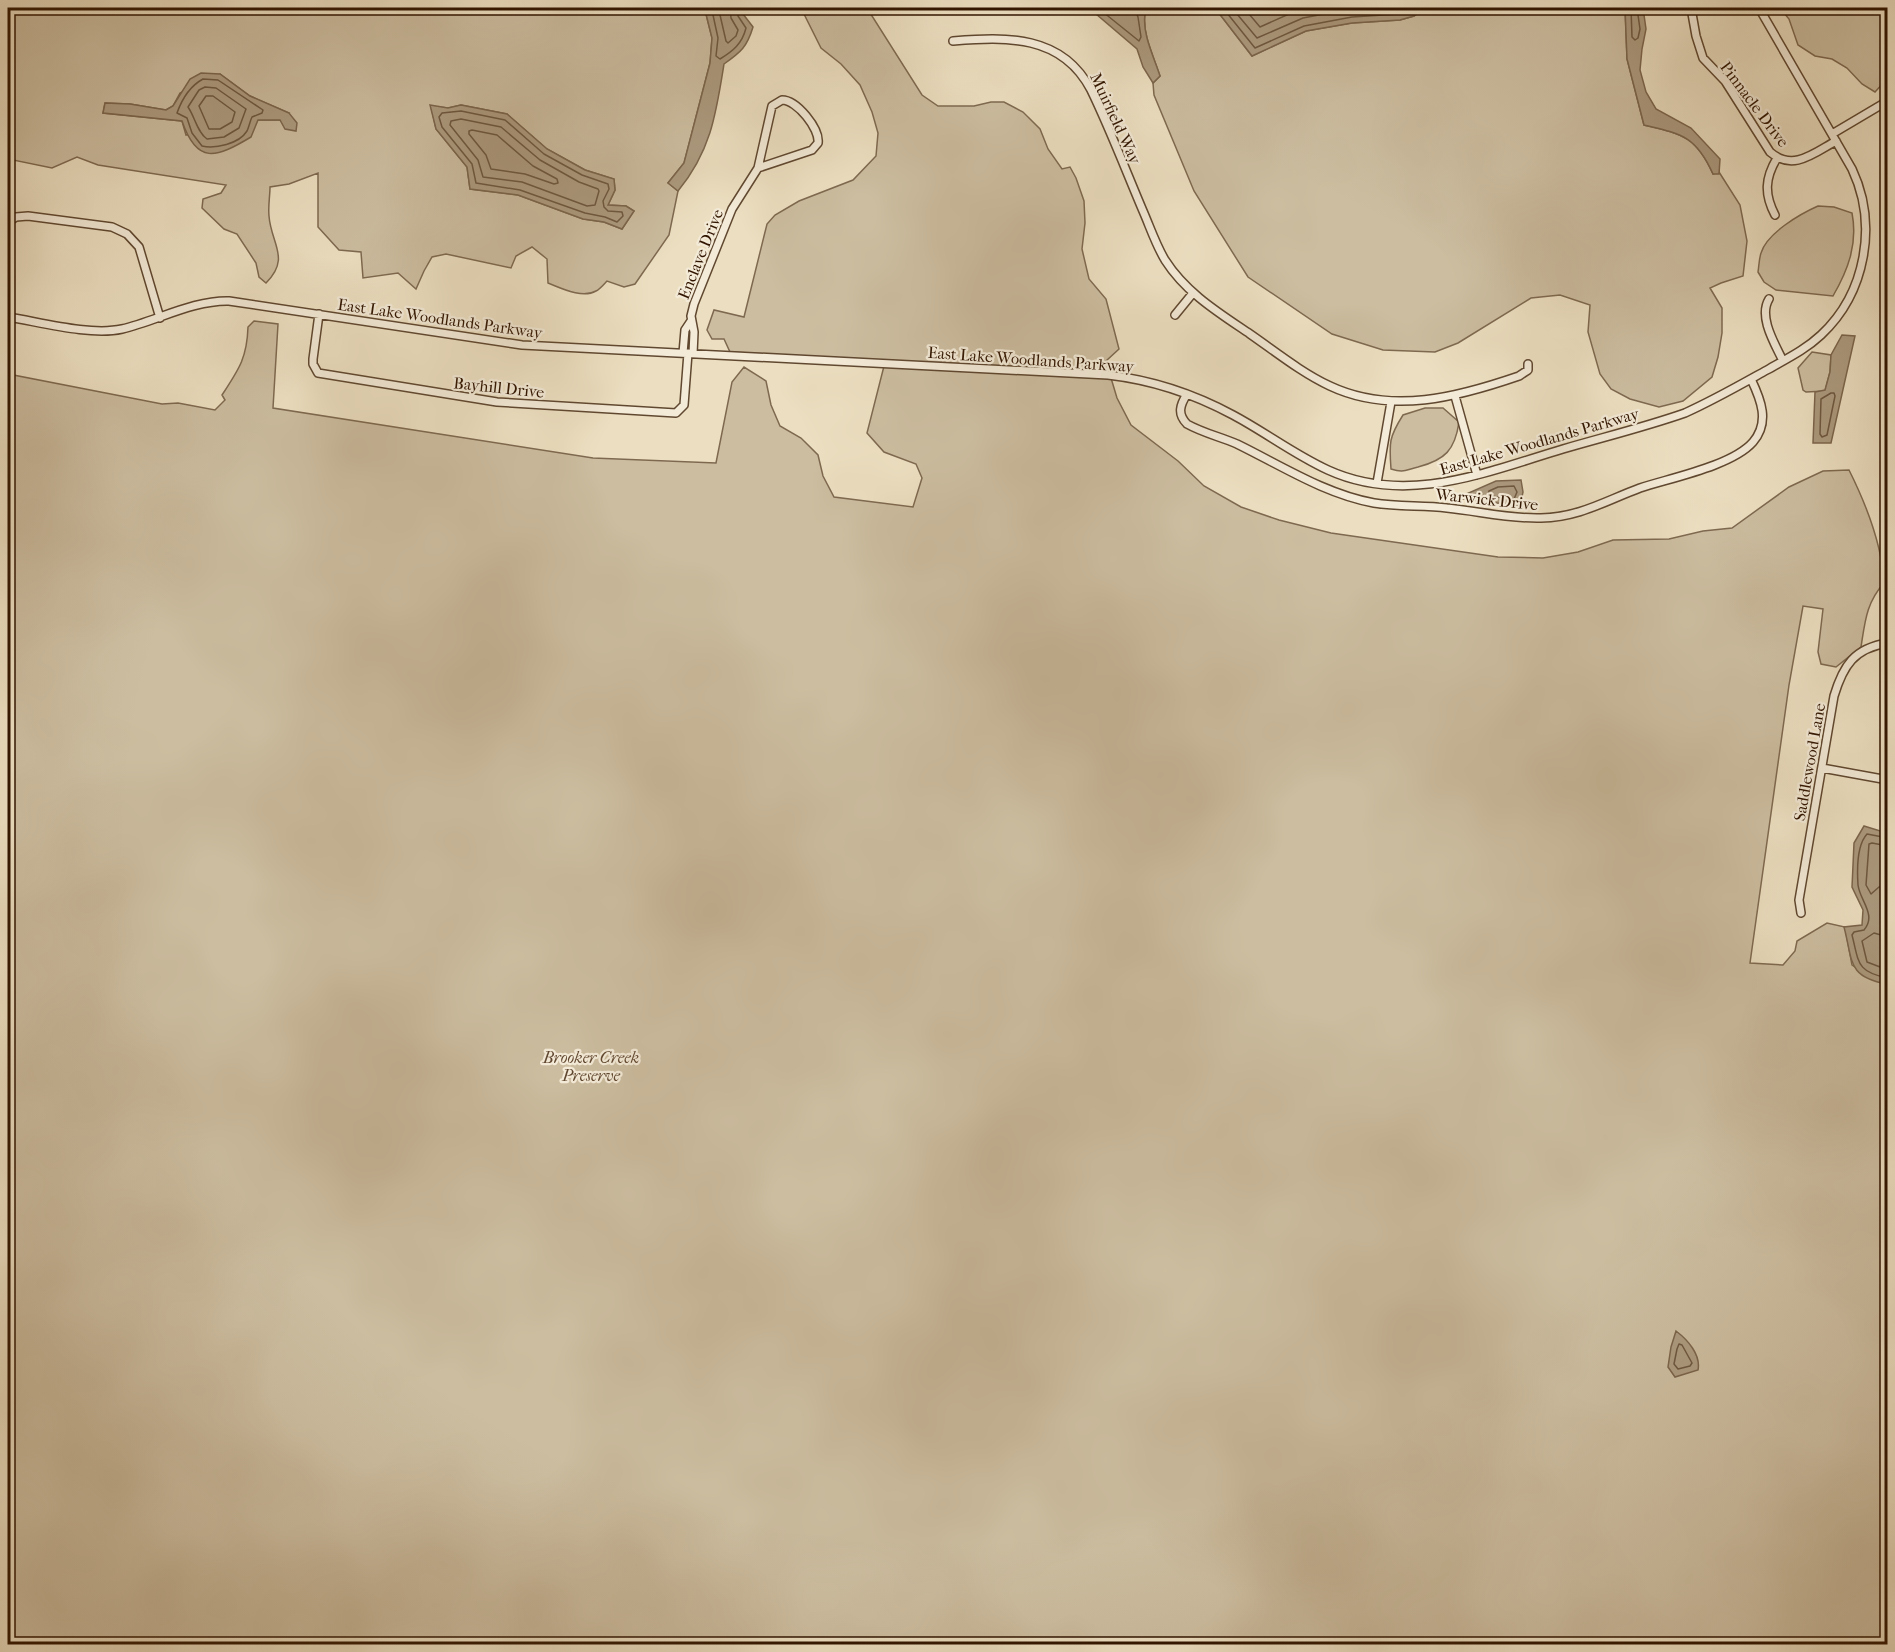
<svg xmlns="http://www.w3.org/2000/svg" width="1895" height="1652" viewBox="0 0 1895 1652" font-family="'IM FELL French Canon',serif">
	<rect width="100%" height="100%" fill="#ecdfc1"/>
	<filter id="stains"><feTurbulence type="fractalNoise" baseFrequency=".00333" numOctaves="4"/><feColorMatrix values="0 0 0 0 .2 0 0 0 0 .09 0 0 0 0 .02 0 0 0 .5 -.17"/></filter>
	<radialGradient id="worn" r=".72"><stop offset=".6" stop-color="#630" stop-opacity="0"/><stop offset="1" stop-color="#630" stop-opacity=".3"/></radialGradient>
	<!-- green -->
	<path fill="#ccbda0" stroke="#7e6950" stroke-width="1.5" fill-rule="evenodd" d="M8 8H708L706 14 712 38 710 63 684 163 668 183 678 191 669 235 635 284 624 287 607 281C604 284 600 289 596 291 582 299 561 288 548 283L547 259 532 247 516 256 511 268 446 254 432 257 424 271 416 289 398 273 363 278 361 252 339 250 318 227V173L289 184 270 187C270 196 268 206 269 216 271 244 291 258 266 283L259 277 256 263 237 234 224 229 202 208 203 199 221 193 226 185 98 165 77 157 52 168 8 159ZM220 74 250 96 289 113 280 120H257L186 135 182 121 103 113 105 103 130 104 166 110 173 106 180 93ZM461 105 507 114 547 149 585 170 614 179 615 190 608 205 626 206 634 211 622 229 604 222 583 219 518 195 470 189 467 167 436 129 431 106 448 108Z
		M801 8H867L922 95 938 106H974L991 102H1004L1023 112 1040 129 1048 149 1062 169 1070 167 1076 178 1084 201 1085 223 1082 249 1089 279 1106 299 1119 349 1106 361 1109 372 730 352 724 339H712L707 330 714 310 744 317 767 224 775 215 799 201 853 180 876 156 878 133 872 112 860 85 841 64 821 48Z
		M1137 8H1215L1252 56 1306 31 1352 23 1400 20 1414 16 1425 8H1625L1627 59 1644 125C1682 134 1696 136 1713 174L1719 172 1740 205 1747 241 1743 276 1721 283 1710 288 1722 308V333L1718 357 1712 377 1683 401 1659 407 1630 399 1611 389 1600 374 1588 332 1590 305 1560 295 1531 298 1458 343 1435 352 1383 350 1332 334 1248 277 1194 191 1154 95 1153 83 1160 76C1154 57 1142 34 1145 14Z
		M1780 8H1880L1885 81 1875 92 1862 84 1847 68 1832 59 1815 56 1798 45 1789 19Z
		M1818 206 1834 207 1852 213C1858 244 1848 270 1833 296L1776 290 1764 282 1758 272C1759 266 1759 259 1761 253 1767 233 1800 214 1818 206Z
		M254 321 278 324 273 408 593 458 716 463 732 382 744 367 766 381 771 405 780 426 801 438 818 455 823 476 834 497 913 507 922 478 916 464 884 452 867 433 884 366 1111 378 1117 398 1131 425 1178 461 1204 486 1241 507 1279 520 1331 533 1498 557 1543 558 1578 552 1613 540 1669 539 1703 531 1732 528 1789 487 1823 471 1849 470C1867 506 1882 544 1884 583 1866 603 1865 622 1861 647L1836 667 1821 664 1818 652 1823 609 1803 606 1789 685 1750 963 1783 965 1795 951 1797 941 1827 923 1845 927 1852 965C1864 973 1873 982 1887 984V1644H8V374L162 404 178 403 215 410 225 400 222 395C239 369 247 358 248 327Z
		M1812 352 1831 355 1830 372 1825 391 1806 392 1803 390 1798 368Z
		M1425 408H1443L1459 422C1455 450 1445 460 1418 467 1405 470 1404 473 1391 469 1389 443 1389 437 1403 415Z"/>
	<!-- water -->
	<path fill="#ac9a7f" stroke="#7b654c" stroke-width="1.5" d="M708 8H743V14L753 27C747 47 741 52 724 64 716 114 711 151 678 191L668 183 684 163 710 63 712 38 706 14Z
		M1089 8H1137L1145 14C1142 34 1154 57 1160 76L1153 83 1143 67 1137 49Z
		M1215 8H1425L1414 16 1400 20 1352 23 1306 31 1252 56Z
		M1625 8H1643L1646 29 1642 49 1640 70 1646 92 1656 109 1691 128 1720 159 1719 174H1713C1696 136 1682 134 1644 125L1627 59Z
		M201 73 220 74 250 96 289 113 297 123 296 131 285 129 280 120H258L251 137C216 158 197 165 182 121L103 113 105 103 130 104 166 110 173 106 190 79Z
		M430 105 448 108 461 105 507 114 547 149 585 170 614 179 615 190 608 205 626 206 634 211 622 229 604 222 583 219 518 195 470 189 467 167 436 129Z
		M1842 335 1855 336 1831 443H1813L1815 392 1825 390 1830 372 1831 355Z
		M1521 480 1523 492 1520 506 1457 498 1496 481Z
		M1864 826 1887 833C1888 847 1889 862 1887 876 1886 894 1880 913 1888 932L1887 984C1847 977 1853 961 1844 927L1862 925 1863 910 1852 887 1854 843Z
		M1676 1331C1688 1340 1701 1355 1698 1370L1675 1377 1668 1367 1671 1347Z"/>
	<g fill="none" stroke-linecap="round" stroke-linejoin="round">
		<!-- shore -->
		<path stroke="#6e5840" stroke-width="1.5" d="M713 8V15L718 38 716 56 720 59C733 51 742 44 746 28L738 16V8
			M721 8 720 15 726 41 728 43 736 36 738 30 731 18 730 8
			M1098 8 1139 41 1141 37 1138 17 1134 8
			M1223 8 1255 48 1304 26 1352 17 1399 14 1415 8
			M1232 8 1257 38 1303 18 1350 9 1385 8
			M1244 8 1260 27 1298 10 1312 8
			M1631 8 1632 37 1635 40 1638 38 1640 29 1637 8
			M203 79 218 80 263 110 262 113 252 117C250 121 249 127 247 131 239 144 215 149 202 146L192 133 187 118 177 113C182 99 190 86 203 79Z
			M205 87 216 88 246 109 239 128 224 137 207 139C197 132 195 117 188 107L199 90Z
			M206 96H213L235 112 232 122 220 129H209L199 106Z
			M461 111 505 120 544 154 582 175 608 184 609 189 603 201 604 207 608 211 622 212 623 216 617 222 605 217 585 213 520 190 476 183 472 164 442 127 439 117 442 113Z
			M461 119 501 127 540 160 579 182 598 189 599 191 595 205 587 206 522 182 483 177 478 160 450 125 451 121Z
			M472 130 497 135 533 166 557 179 558 183 554 184 525 174 491 169 486 155 469 134V131Z
			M1831 393H1834L1835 396 1827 435 1822 437 1820 434 1821 399Z
			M1514 486 1517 492 1514 499 1490 496 1488 494 1489 491 1498 487Z
			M1888 838 1867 834C1857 845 1857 870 1858 885 1860 901 1877 915 1864 930L1854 932 1852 935C1859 962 1856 972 1888 978
			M1888 846 1872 843 1869 844 1866 885 1871 894 1879 887 1888 886
			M1888 937 1874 933 1862 941 1867 962 1888 970
			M1679 1344 1682 1345 1692 1363 1690 1366 1678 1369 1674 1364 1677 1349Z"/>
		<!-- minor casing -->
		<g stroke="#604830" stroke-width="10">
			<path id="minor" d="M1691 8 1696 36 1703 58 1725 81 1770 152C1793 172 1814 153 1836 141
				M953 41C1006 37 1062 34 1091 90 1110 129 1126 171 1143 211 1150 227 1156 245 1165 260 1186 293 1219 313 1250 334 1276 352 1302 373 1330 386 1392 415 1458 397 1519 376L1528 370V364
				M782 100C797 100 820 129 818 143L812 150 758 168 772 106Z
				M1832 134 1886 102
				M1775 215C1764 194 1765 178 1777 158
				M8 222 16 217 28 216 112 227 127 234 139 247 160 318
				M1769 299C1758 317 1775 344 1783 361
				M319 314 313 359V364L318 373 497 402 676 413 684 405 688 353
				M1175 315 1193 293
				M8 317C40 322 90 336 122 329 156 321 194 300 229 301L522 345 1108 375C1152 380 1194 394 1233 415 1265 432 1295 455 1328 470 1407 506 1486 472 1563 449 1604 437 1645 427 1685 413 1714 400 1740 385 1767 370 1786 359 1805 350 1821 335 1866 293 1878 224 1852 169L1759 8
				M683 353 685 330 691 321
				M693 354 694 332 691 316 694 304 732 209 758 168
				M1187 394C1180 405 1177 414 1187 424 1203 433 1221 437 1237 444 1282 466 1325 494 1374 503 1398 507 1423 505 1447 508 1478 511 1510 519 1541 518 1580 517 1605 501 1640 488 1670 478 1732 466 1753 442 1770 422 1761 400 1751 379
				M1455 396 1477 475
				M1377 483 1391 402
				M1822 768 1888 780
				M1801 913 1799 900 1834 696C1843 666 1854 648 1888 643"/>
		</g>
		<!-- minor -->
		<use href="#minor" stroke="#f3ead7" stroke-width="7"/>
	</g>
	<g text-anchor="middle" stroke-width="4.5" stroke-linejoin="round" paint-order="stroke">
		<!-- street labels -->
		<g font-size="16" fill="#311500" stroke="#f3ead7">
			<text transform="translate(1755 104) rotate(53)" y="6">Pinnacle Drive</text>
			<text transform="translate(1116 118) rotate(65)" y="6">Muirfield Way</text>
			<text transform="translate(700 254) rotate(-68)" y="6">Enclave Drive</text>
			<text transform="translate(440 318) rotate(8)" y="6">East Lake Woodlands Parkway</text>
			<text transform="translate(1031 359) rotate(4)" y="6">East Lake Woodlands Parkway</text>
			<text transform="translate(499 387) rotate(6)" y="6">Bayhill Drive</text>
			<text transform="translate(1539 441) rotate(-16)" y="6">East Lake Woodlands Parkway</text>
			<text transform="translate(1487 499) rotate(6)" y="6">Warwick Drive</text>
			<text transform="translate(1809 762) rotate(-80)" y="6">Saddlewood Lane</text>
		</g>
		<!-- park labels -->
		<g font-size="16" font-style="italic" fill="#604730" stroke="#f3ead7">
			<text x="591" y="1063">Brooker Creek<tspan x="591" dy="18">Preserve</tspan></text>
		</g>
	</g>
	<!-- margin -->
	<rect width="1895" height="1652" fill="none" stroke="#ecdfc1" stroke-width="30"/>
	<rect x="9" y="9" width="1877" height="1634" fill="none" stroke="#311500" stroke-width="3"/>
	<rect x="15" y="15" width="1865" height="1622" fill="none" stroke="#311500" stroke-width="1.5"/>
	<rect width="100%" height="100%" filter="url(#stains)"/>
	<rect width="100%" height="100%" fill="url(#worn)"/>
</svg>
